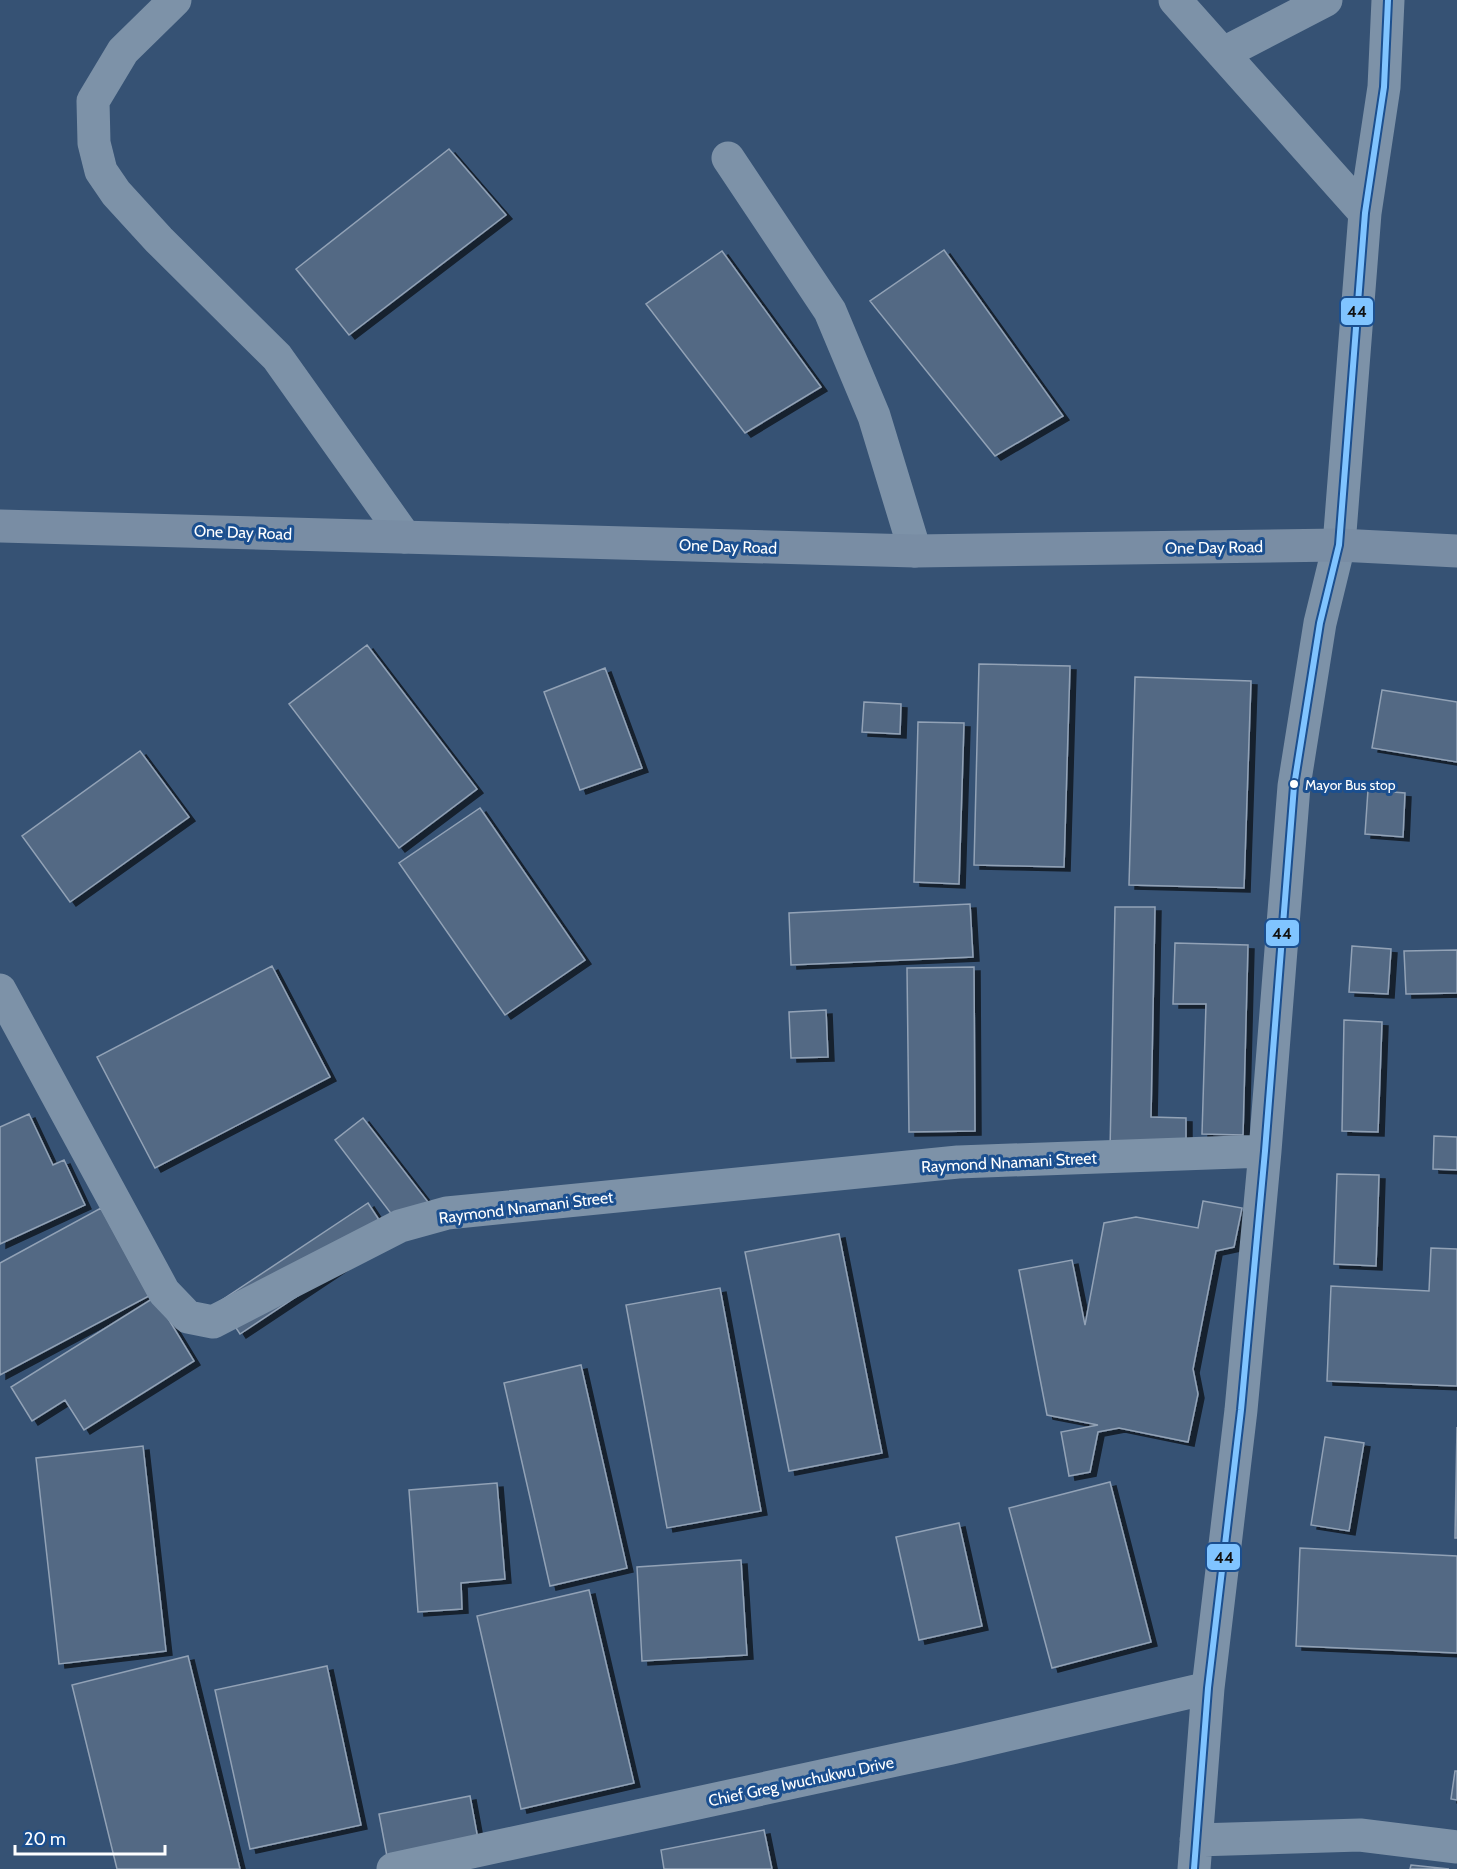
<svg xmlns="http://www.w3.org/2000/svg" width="1457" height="1869" viewBox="0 0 1457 1869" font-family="Cabin,sans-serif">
	<defs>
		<filter id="shadow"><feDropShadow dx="6" dy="4" stdDeviation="0" flood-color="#0009"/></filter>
	</defs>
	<rect width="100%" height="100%" fill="#365274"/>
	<!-- building -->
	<path fill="#526984" stroke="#92a2b6" stroke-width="1.5" filter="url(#shadow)" d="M449 149 506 215 349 335 296 269Z
		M944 250 1063 416 995 456 870 301Z
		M722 251 821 387 745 433 646 304Z
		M367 645 477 789 399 848 289 704Z
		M979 664 1070 666 1064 867 974 865Z
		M605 668 642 768 580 790 544 692Z
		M1135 677 1251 681 1244 888 1129 885Z
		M1382 690 1457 702V762L1372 748Z
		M864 702 901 704 900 734 862 732Z
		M918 722 964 723 959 884 914 882Z
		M140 751 189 817 70 902 22 836Z
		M1368 790 1405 793 1403 837 1365 834Z
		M480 808 585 960 505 1015 399 863Z
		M970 904 973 957 791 965 789 913Z
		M1115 907H1155L1151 1117 1186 1118V1153L1110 1151Z
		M1175 943 1248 945 1243 1135 1202 1134 1206 1004H1173Z
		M1352 946 1391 949 1388 994 1349 992Z
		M1457 950V993L1406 994 1404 951Z
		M272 966 330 1077 155 1168 97 1057Z
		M974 967 975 1131 909 1132 907 968Z
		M826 1010 828 1057 791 1058 789 1012Z
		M1344 1020 1382 1022 1378 1132 1342 1131Z
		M29 1114 53 1165 64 1160 85 1205 0 1244V1127Z
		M363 1118 428 1202 399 1224 335 1140Z
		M1434 1136 1457 1137V1170L1433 1169Z
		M1337 1174 1379 1175 1376 1266 1334 1264Z
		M1203 1201 1242 1208 1234 1247 1216 1251 1193 1369 1198 1394 1188 1442 1119 1428 1098 1432 1090 1472 1069 1476 1061 1432 1098 1425 1047 1415 1019 1270 1072 1260 1085 1325 1104 1223 1136 1217 1198 1228Z
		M368 1203 389 1235 240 1334 219 1302Z
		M101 1208 149 1296 0 1375V1263Z
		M839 1234 882 1453 789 1471 745 1252Z
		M1431 1248 1457 1249V1386L1327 1381 1331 1286 1429 1291Z
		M720 1288 761 1511 667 1528 626 1305Z
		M155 1297 194 1361 84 1430 65 1400 32 1421 11 1387Z
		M581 1365 627 1568 550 1586 504 1383Z
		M1457 1427V1538H1455Z
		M1325 1437 1364 1443 1349 1531 1311 1525Z
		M143 1446 166 1651 59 1664 36 1458Z
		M1110 1482 1151 1642 1052 1668 1009 1508Z
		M497 1483 505 1579 461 1583 462 1609 418 1612 409 1490Z
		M959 1523 982 1626 919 1640 896 1537Z
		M1300 1548 1457 1556V1653L1296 1646Z
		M741 1560 747 1655 642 1661 637 1567Z
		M589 1590 634 1783 521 1809 477 1616Z
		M188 1656 240 1869H117L72 1685Z
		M327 1666 361 1825 250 1849 215 1690Z
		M1455 1771H1457V1800L1451 1799Z
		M470 1796 480 1850 389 1867 379 1814Z
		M764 1830 772 1869H664L661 1850Z
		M1411 1865 1449 1869H1410Z"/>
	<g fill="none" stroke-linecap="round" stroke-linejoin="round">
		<!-- street -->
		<path stroke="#7d92a8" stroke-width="33" d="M175 0 123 51 93 101 94 143 101 171 116 193 159 240 277 357 405 537
			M1175 0 1365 213
			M1224 53 1326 0
			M728 158 830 311 874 416 915 551
			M0 990 164 1292 188 1317 213 1322 400 1226 447 1213 958 1162 1265 1151
			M1196 1840 1360 1835 1457 1847
			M393 1869 951 1748 1208 1688
			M1194 1869 1208 1688 1241 1410 1265 1151 1294 786 1320 623 1339 545 1365 213 1384 87 1388 0"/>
		<!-- secondary -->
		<path stroke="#798da4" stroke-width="33" d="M0 526 915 551 1339 545 1457 551"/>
		<!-- bus-1 casing -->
		<g stroke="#1b4f8f" stroke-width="10">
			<path id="bus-1" d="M1194 1869 1208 1688 1241 1410 1265 1151 1294 786 1320 623 1339 545 1365 213 1384 87 1388 0"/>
		</g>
		<!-- bus-1 -->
		<use href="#bus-1" stroke="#80c4ff" stroke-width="6"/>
	</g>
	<!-- markers -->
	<circle fill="#fff" stroke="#1b4f8f" stroke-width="2" cx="1294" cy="784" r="5"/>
	<g text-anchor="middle" stroke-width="6" stroke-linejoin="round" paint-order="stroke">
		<!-- bus labels -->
		<g font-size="14" fill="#fff" stroke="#1b4f8f" text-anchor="start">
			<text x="1305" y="790">Mayor Bus stop</text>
		</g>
		<!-- street labels -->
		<g font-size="16" fill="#fff" stroke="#1b4f8f">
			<text transform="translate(243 532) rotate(2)" y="6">One Day Road</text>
			<text transform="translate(728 546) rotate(2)" y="6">One Day Road</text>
			<text transform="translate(1214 547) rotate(-1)" y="6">One Day Road</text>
			<text transform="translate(1009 1162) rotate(-3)" y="6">Raymond Nnamani Street</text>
			<text transform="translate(526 1207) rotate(-7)" y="6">Raymond Nnamani Street</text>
			<text transform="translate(801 1781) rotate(-12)" y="6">Chief Greg Iwuchukwu Drive</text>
		</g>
	</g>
	<g stroke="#1b4f8f" stroke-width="2">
		<rect x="1340" y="297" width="34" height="29" rx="6" fill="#80c4ff"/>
		<rect x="1265" y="919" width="35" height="28" rx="6" fill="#80c4ff"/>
		<rect x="1206" y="1543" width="35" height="28" rx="6" fill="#80c4ff"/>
	</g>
	<g font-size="16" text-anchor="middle" font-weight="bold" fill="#111">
		<text x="1357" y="317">44</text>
		<text x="1282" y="939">44</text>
		<text x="1224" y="1563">44</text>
	</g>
	<!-- scale -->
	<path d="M15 1845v9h150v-9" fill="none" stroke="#ffffff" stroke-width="3"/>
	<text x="24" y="1845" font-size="18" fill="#ffffff" stroke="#1b4f8f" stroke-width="4.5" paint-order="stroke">20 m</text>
</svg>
